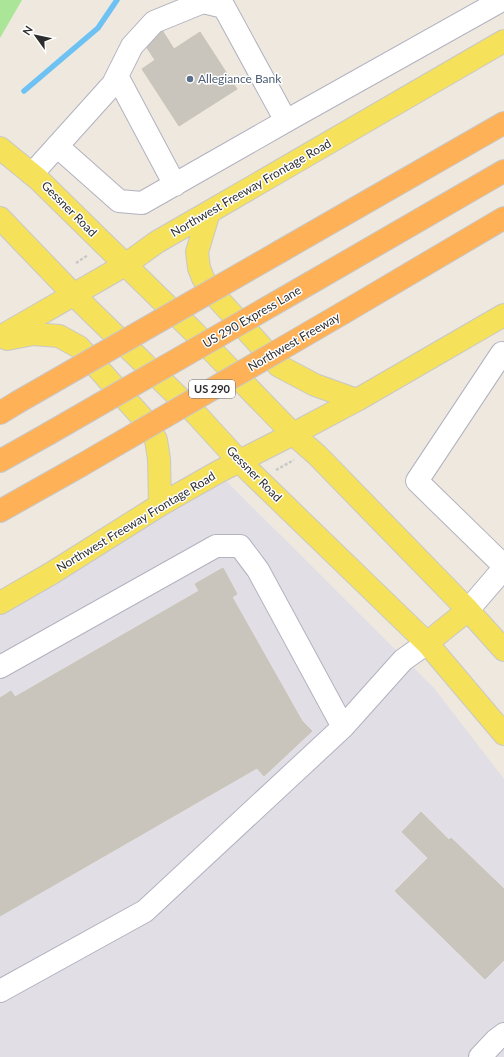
<svg xmlns="http://www.w3.org/2000/svg" width="504" height="1057" viewBox="0 0 504 1057" font-family="Lato,sans-serif">
	<rect width="100%" height="100%" fill="#eee8de"/>
	<!-- industrial -->
	<path fill="#e1dee6" d="M222 477 434 688 504 779V1057H0V593Z"/>
	<!-- green -->
	<path fill="#abe698" d="M0 0H22L0 38Z"/>
	<g fill="none" stroke-linecap="round" stroke-linejoin="round">
		<!-- stream -->
		<path stroke="#6dc2f3" stroke-width="5.5" d="M24 91 98 28 117 0"/>
	</g>
	<!-- building -->
	<path fill="#c9c5bd" stroke="#c9c5b7" d="M162 30 174 49 200 32 237 89 179 126 142 69 155 60 143 42Z
		M223 568 237 594 232 597 302 721 312 731 264 776 257 768 0 916V698L11 691 15 697 199 591 195 584Z
		M421 812 449 840 451 838 504 889V960L485 979 395 891 428 858 402 832Z"/>
	<g fill="none" stroke-linecap="round" stroke-linejoin="round">
		<!-- minor casing -->
		<g stroke="#b2b2c0" stroke-width="24">
			<path id="minor" d="M117 76 175 185
				M57 146 119 201 142 203 286 121
				M32 174 113 84 132 46 154 22 203 2 224 7 286 121 502 0
				M504 354 502 353 417 481 504 566
				M468 610 504 568
				M0 667 216 546H240L258 570 343 727 145 911 0 991
				M343 727 403 660 427 643
				M480 1057 496 1040 504 1034"/>
		</g>
		<!-- major casing -->
		<g stroke="#c8c8c8" stroke-width="24">
			<path id="major" d="M0 148 38 179 192 330 293 434 317 455 468 610 504 650
				M209 212 197 252 199 268 203 278 210 290 279 366 315 385 357 400
				M0 218 74 295 197 415 239 461 427 643 504 734
				M0 337 125 265 157 242 209 212 504 41
				M7 339 33 334 59 336 79 347 148 424 156 440 159 459 160 505
				M0 603 52 573 160 505 218 472 293 434 357 400 504 315
				M427 643 468 610"/>
		</g>
		<!-- highway casing -->
		<g stroke="#c8c8c8" stroke-width="24">
			<path id="highway" d="M281 251 504 123
				M312 282 504 171
				M343 313 504 218
				M0 413 18 402
				M0 461 48 434
				M0 511 80 466"/>
		</g>
		<!-- path -->
		<path stroke="#c8c8c8" stroke-width="2.5" stroke-dasharray="3 2" stroke-linecap="butt" d="M76 263 88 255
			M276 470 294 460"/>
		<!-- minor -->
		<use href="#minor" stroke="#fff" stroke-width="22"/>
		<!-- major -->
		<use href="#major" stroke="#f6e15b" stroke-width="22"/>
		<!-- highway -->
		<use href="#highway" stroke="#ffb157" stroke-width="22"/>
		<!-- highway-bridge casing -->
		<g stroke="#c8c8c8" stroke-width="24" stroke-linecap="butt">
			<path id="highway-bridge" d="M18 402 281 251
				M48 434 312 282
				M80 466 343 313"/>
		</g>
		<!-- highway-bridge -->
		<use href="#highway-bridge" stroke="#ffb157" stroke-width="22"/>
	</g>
	<!-- markers -->
	<circle fill="#5c6f8a" stroke="#fff" stroke-width="1.5" cx="190" cy="79" r="4"/>
	<g text-anchor="middle" stroke-width="3" stroke-linejoin="round" paint-order="stroke">
		<!-- shield labels -->
		<rect fill="#fff" stroke="#6b6b6b" stroke-width="1" x="189" y="380" width="46" height="18" rx="3"/>
		<g font-size="11" font-weight="bold" fill="#2c2c2c">
			<text x="212" y="393">US 290</text>
		</g>
		<!-- service labels -->
		<g font-size="12" fill="#4e5e75" stroke="#fff" text-anchor="start">
			<text x="198" y="83">Allegiance Bank</text>
		</g>
		<!-- street labels -->
		<g font-size="12" fill="#2c2c2c" stroke="#fff">
			<text transform="translate(251 188) rotate(-30)" y="4">Northwest Freeway Frontage Road</text>
			<text transform="translate(69 209) rotate(45)" y="4">Gessner Road</text>
			<text transform="translate(252 317) rotate(-30)" y="4">US 290 Express Lane</text>
			<text transform="translate(294 342) rotate(-30)" y="4">Northwest Freeway</text>
			<text transform="translate(254 474) rotate(45)" y="4">Gessner Road</text>
			<text transform="translate(136 522) rotate(-31)" y="4">Northwest Freeway Frontage Road</text>
		</g>
	</g>
	<!-- north arrow -->
	<g transform="translate(36 36) rotate(303)" stroke="#ffffff" stroke-width="3" paint-order="stroke">
	<path d="M0-3L7 15L0 10L-7 15Z" fill="#2c2c2c"/>
	<text y="-6" font-size="11" font-weight="bold" text-anchor="middle" fill="#2c2c2c">N</text>
	</g>
</svg>
